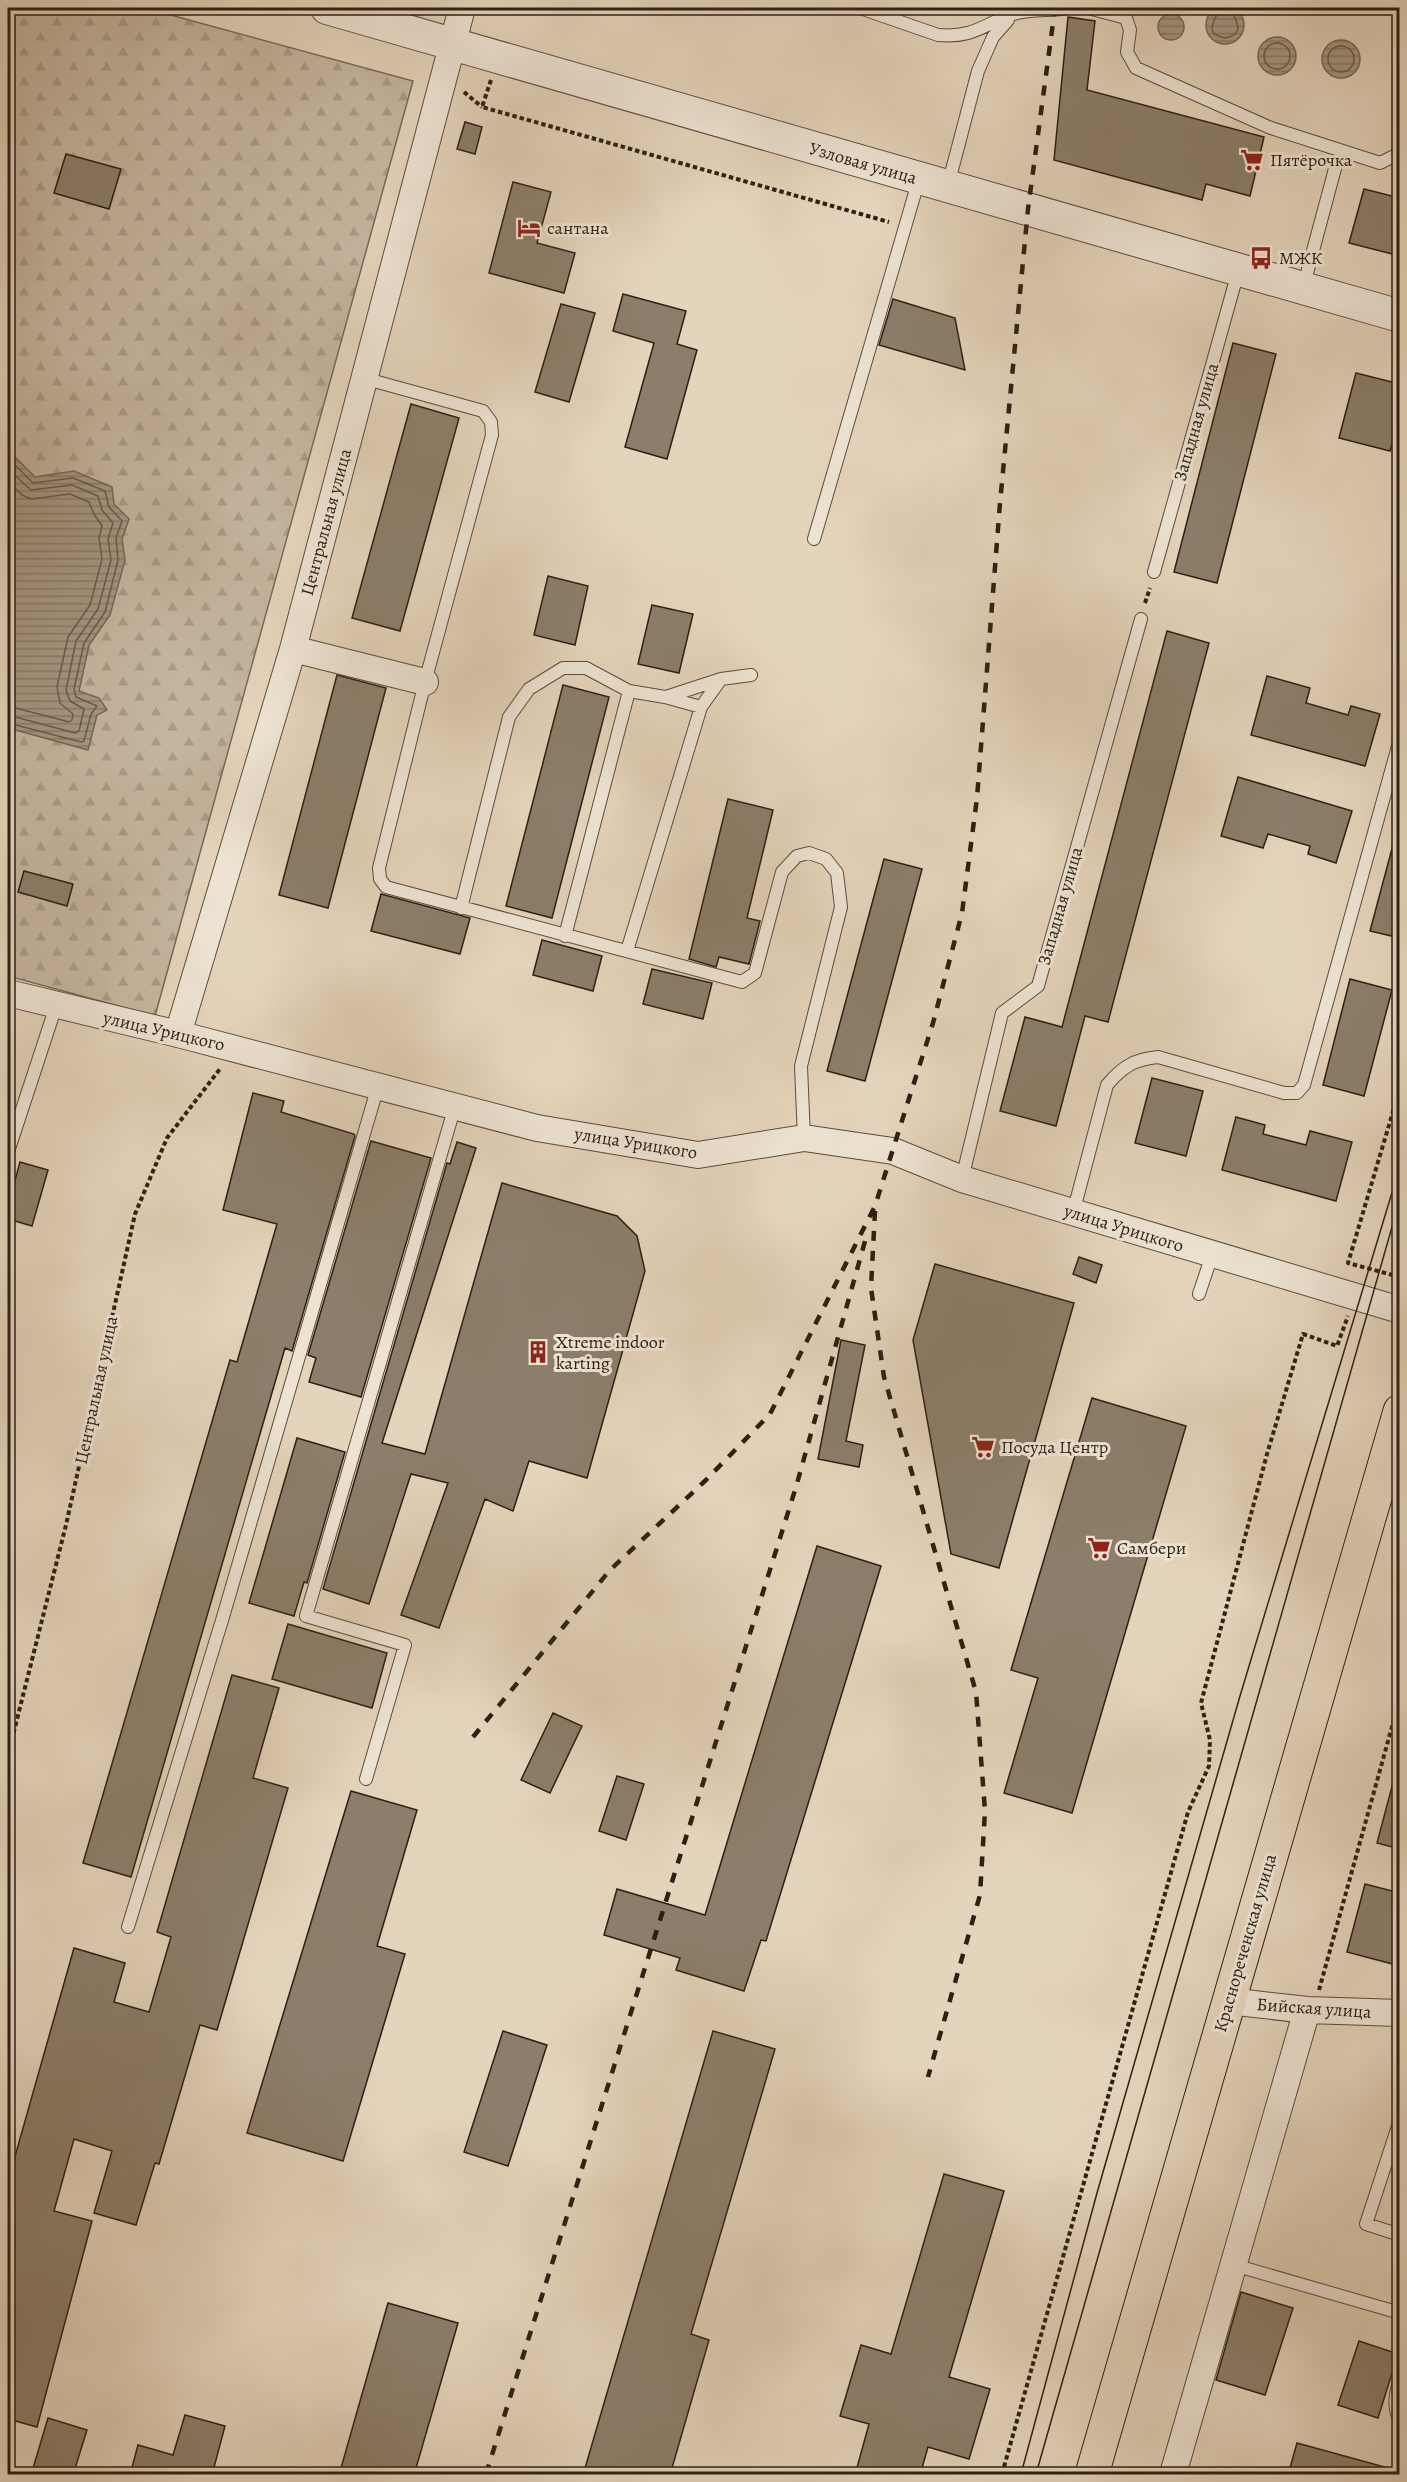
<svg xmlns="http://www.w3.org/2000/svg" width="1407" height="2482" viewBox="0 0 1407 2482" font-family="Alegreya,serif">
	<defs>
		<pattern id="forest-firs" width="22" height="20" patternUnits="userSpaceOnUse" patternTransform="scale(1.5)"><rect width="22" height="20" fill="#c5b59f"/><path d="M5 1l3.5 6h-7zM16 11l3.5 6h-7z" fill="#a99b88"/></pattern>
		<pattern id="water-rules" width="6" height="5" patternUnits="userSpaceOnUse" patternTransform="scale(1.5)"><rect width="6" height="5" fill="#a69783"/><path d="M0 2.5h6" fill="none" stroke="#877b6a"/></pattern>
	</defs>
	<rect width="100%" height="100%" fill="#e5d4bc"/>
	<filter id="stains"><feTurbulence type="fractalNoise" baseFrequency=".00333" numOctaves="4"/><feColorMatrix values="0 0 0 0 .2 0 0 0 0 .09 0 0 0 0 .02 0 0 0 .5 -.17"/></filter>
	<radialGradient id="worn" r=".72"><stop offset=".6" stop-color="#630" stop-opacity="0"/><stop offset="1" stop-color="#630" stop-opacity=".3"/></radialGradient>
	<!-- forest -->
	<path fill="url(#forest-firs)" stroke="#786a5a" stroke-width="1.5" d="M8 8H145L413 81 155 1016 8 976Z"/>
	<!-- water -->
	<path fill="url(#water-rules)" stroke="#756757" stroke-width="1.5" d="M1206 25a19 19 0 1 1 38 0a19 19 0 1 1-38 0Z
		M1158 27a13 13 0 1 1 26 0a13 13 0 1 1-26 0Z
		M1258 56a19 19 0 1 1 38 0a19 19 0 1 1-38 0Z
		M1322 59a19 19 0 1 1 38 0a19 19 0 1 1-38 0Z
		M8 450 35 477 74 471 112 487 114 504 129 519 122 539 125 560 110 615 89 645 79 691 99 698 107 710 97 715 88 750 8 728Z"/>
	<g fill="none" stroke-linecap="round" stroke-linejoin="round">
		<!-- shore -->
		<path stroke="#685c4c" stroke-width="1.5" d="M1219 8C1217 20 1201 33 1225 38 1248 33 1234 20 1231 8
			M1264 56a13 13 0 1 1 26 0a13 13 0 1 1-26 0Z
			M1328 59a13 13 0 1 1 26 0a13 13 0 1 1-26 0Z
			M8 458 33 483 73 478 105 491 109 507 122 521 116 538 118 560 105 612 84 643 74 689 76 697 97 706 91 714 84 741 81 742 8 723
			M8 469 31 490 72 485 98 496 102 510 113 523 108 539 111 560 98 609 76 641 66 690 70 701 84 709 79 731 75 733 8 715
			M8 481 22 495 31 499 70 494 89 502 94 514 102 526 99 538 102 559 90 605 68 637 57 687 60 703 73 714 72 720 69 722 8 706"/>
	</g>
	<!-- building -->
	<path fill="#8c7e6b" stroke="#2b2014" stroke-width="1.5" d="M1068 17 1095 21 1087 90 1264 137 1250 196 1206 184 1202 200 1054 160Z
		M465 122 482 127 475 154 457 149Z
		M66 154 121 169 109 209 54 193Z
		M513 182 551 192 537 243 575 253 564 293 489 273Z
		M1364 189 1400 198V256L1349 243Z
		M623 294 686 311 677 344 697 350 667 459 625 447 654 343 613 331Z
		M893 299 955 318 965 370 879 345Z
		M561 304 595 313 569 402 535 392Z
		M1233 343 1276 354 1217 583 1174 572Z
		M1356 373 1400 384V413L1390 451 1339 438Z
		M411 404 459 418 400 631 352 618Z
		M548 576 588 586 575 645 534 635Z
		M652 605 693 614 679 673 638 664Z
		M1167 631 1209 643 1108 1022 1085 1016 1056 1126 1000 1111 1025 1017 1062 1027Z
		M337 675 386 688 328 908 279 895Z
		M1267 676 1310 688 1306 703 1348 715 1351 706 1380 714 1365 766 1251 735Z
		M563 685 609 697 552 918 506 906Z
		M1238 777 1352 811 1336 863 1308 854 1310 846 1268 834 1263 848 1221 836Z
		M728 799 773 810 747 918 760 921 749 964 719 957 716 967 689 959Z
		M1394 841 1400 842V938L1370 931Z
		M884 859 922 869 865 1081 827 1071Z
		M24 871 73 884 67 906 18 892Z
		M381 894 470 918 460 954 371 931Z
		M542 940 602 956 593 991 533 975Z
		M652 969 712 983 703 1019 643 1004Z
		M1350 979 1392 990 1364 1096 1323 1085Z
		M1152 1078 1203 1091 1186 1156 1135 1143Z
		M253 1093 284 1101 281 1112 354 1134 355 1136 292 1351 285 1348 131 1877 83 1863 230 1360 237 1362 277 1224 223 1210Z
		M1236 1117 1265 1125 1263 1134 1306 1145 1310 1131 1352 1142 1336 1201 1222 1170Z
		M371 1141 431 1158 361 1397 309 1382 316 1358 308 1355Z
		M457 1142 476 1148 382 1443 425 1454 502 1183 617 1216 637 1236 645 1271 587 1478 529 1461 513 1511 485 1499 439 1628 401 1615 448 1483 411 1474 369 1604 323 1589 447 1163 450 1164Z
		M20 1162 48 1170 32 1226 8 1219V1206Z
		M1079 1257 1102 1265 1096 1283 1073 1274Z
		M935 1264 1074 1303 999 1568 951 1554 913 1340Z
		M841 1340 865 1345 846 1441 863 1445 859 1467 818 1459Z
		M1092 1398 1186 1426 1072 1813 1004 1793 1038 1678 1011 1670Z
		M297 1438 345 1452 307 1583 304 1582 294 1616 249 1603Z
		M817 1546 881 1566 766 1941 761 1940 744 1991 676 1970 680 1958 604 1935 617 1889 705 1915Z
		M288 1624 387 1653 372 1708 272 1679Z
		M232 1675 279 1688 253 1778 288 1788 217 2030 200 2025 159 2164 155 2163 136 2225 94 2213 112 2151 74 2139 54 2211 92 2221 37 2427 8 2419V2181L74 1948 125 1963 114 2002 149 2012 171 1937 157 1932Z
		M553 1713 582 1726 550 1793 521 1780Z
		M617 1776 644 1784 626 1840 599 1831Z
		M1394 1779H1400V1849L1377 1843Z
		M351 1791 417 1810 377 1946 405 1954 343 2161 247 2133Z
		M1365 1884 1400 1893V1966L1347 1952Z
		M503 2031 547 2045 508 2166 464 2152Z
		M713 2031 775 2049 691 2334 709 2340 670 2475H583Z
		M944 2174 1004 2191 949 2377 990 2389 969 2459 928 2447 920 2475H855L869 2424 840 2416 861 2345 891 2354Z
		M1241 2292 1293 2308 1265 2395 1216 2380Z
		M388 2303 458 2323 414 2475H339Z
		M1359 2341 1398 2354 1378 2418 1338 2405Z
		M185 2415 225 2426 212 2475H166L152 2470 151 2475H130L138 2445 173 2455Z
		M48 2418 87 2430 73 2475H31Z
		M1297 2443 1392 2469 1391 2475H1288Z"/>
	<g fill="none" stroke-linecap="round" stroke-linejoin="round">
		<!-- service casing -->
		<g stroke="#5a4d3e" stroke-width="14">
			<path id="service" d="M860 8 938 35C974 38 982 25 1013 14 1031 9 1050 11 1068 8
				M1088 8 1126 18 1130 30 1127 52 1136 68 1271 128 1380 163 1400 153
				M948 185 978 71 993 37 1008 20
				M1303 288 1340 150
				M363 378 483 411 491 422 492 435 425 682 379 868 380 879 386 887 742 982 755 973 782 872 797 856 809 853 826 859 837 873 841 907 801 1066 804 1138
				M814 539 919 179
				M1154 572 1238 272
				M666 697 721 679
				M461 908 509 717 529 689 563 668H586L629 691 665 697 701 707
				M565 936 629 691
				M627 951 701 707 721 679 751 675
				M8 1152 56 1006
				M962 1179 1002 1013 1038 986 1141 619
				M1073 1213 1107 1085C1122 1067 1135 1059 1158 1057L1284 1093H1297L1304 1085 1400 739
				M1199 1294 1212 1255
				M366 1779 405 1645 306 1616 455 1106
				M128 1927 223 1617 378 1086
				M1400 2120 1366 2224 1400 2235
				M1234 2265 1400 2313
				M1400 2378C1396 2392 1392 2407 1400 2420"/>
		</g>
		<!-- minor casing -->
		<g stroke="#5a4d3e" stroke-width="28">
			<path id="minor" d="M293 649 425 682
				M8 993 178 1034 537 1128 698 1155 804 1138 893 1151 962 1179 1400 1310
				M178 1034 293 649 462 8
				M1228 2001 1307 2010 1400 2013
				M1173 2474 1307 2010"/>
		</g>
		<!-- tertiary casing -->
		<g stroke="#5a4d3e" stroke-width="34">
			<path id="tertiary" d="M327 8 1400 316"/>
		</g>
		<!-- primary casing -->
		<g stroke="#2b2014" stroke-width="35">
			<path id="primary" d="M1092 2474 1400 1411"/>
		</g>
		<!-- path -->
		<path stroke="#2b2014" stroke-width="4" stroke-dasharray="4.5 3" stroke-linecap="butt" d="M491 80 482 107 889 222
			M464 92 482 107
			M1145 603 1150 588
			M1400 1088 1348 1263 1400 1277
			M8 1755 66 1525 135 1214 167 1138 220 1069
			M1319 1990 1400 1698
			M1002 2474 1188 1812 1209 1766 1210 1740 1201 1703 1267 1454 1303 1334 1337 1346 1348 1316"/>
		<!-- service -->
		<use href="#service" stroke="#eee3d3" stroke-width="12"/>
		<!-- minor -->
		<use href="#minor" stroke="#eee3d3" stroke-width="26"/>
		<!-- tertiary -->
		<use href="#tertiary" stroke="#eee3d3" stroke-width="32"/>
		<!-- primary -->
		<use href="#primary" stroke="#e5d4bc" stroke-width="33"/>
		<!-- tram -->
		<path stroke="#2b2014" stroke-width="1.5" d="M1021 2474 1097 2193 1240 1696 1400 1166
			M1036 2474 1400 1199"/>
		<!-- rail -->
		<path stroke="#2b2014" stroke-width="4.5" stroke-dasharray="10 10" stroke-linecap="butt" d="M875 1211 871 1288 884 1377 976 1692 985 1811 980 1895 928 2077
			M473 1737 610 1570 706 1480 770 1414 875 1206 933 1023 962 913 977 798 1000 503 1028 209 1055 8
			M486 2474 796 1487 867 1234"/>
	</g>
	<!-- icons -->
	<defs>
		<g id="supermarket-bare" transform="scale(1.8)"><path d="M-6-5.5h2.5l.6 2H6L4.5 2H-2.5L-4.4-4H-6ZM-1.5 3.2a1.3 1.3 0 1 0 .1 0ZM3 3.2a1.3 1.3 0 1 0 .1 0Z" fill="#8f2418" stroke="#eee3d3" stroke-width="2.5" paint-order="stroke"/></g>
		<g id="hotel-bare" transform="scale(1.8)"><path d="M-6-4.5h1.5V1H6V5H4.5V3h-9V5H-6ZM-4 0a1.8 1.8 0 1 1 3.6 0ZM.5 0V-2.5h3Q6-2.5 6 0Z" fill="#8f2418" stroke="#eee3d3" stroke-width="2.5" paint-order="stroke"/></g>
		<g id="bus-bare" transform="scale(1.8)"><path d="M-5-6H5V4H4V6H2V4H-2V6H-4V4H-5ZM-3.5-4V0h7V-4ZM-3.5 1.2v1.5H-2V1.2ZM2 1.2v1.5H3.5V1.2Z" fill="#8f2418" stroke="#eee3d3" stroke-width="2.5" paint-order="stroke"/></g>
		<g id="building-bare" transform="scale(1.8)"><path d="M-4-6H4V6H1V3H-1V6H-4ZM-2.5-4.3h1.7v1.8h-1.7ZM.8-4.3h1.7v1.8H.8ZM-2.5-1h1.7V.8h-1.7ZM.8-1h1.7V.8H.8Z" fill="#8f2418" stroke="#eee3d3" stroke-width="2.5" paint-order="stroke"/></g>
	</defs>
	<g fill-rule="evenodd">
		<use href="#supermarket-bare" x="1252" y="160"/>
		<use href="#hotel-bare" x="529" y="228"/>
		<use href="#bus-bare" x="1261" y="258"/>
		<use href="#building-bare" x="538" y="1352"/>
		<use href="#supermarket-bare" x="983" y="1447"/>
		<use href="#supermarket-bare" x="1099" y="1548"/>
	</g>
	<g text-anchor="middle" stroke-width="6" stroke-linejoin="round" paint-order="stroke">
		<!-- poi labels -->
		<g font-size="18" fill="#2b2014" stroke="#eee3d3" text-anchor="start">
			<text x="1270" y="166">Пятёрочка</text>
			<text x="547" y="234">сантана</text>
			<text x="1279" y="264">МЖК</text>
			<text x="556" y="1348">Xtreme indoor<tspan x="556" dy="21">karting</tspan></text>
			<text x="1001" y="1453">Посуда Центр</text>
			<text x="1117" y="1554">Самбери</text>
		</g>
		<!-- street labels -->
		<g font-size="18" fill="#2b2014" stroke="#eee3d3">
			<text transform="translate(863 163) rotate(16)" y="6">Узловая улица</text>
			<text transform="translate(1196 422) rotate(-74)" y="6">Западная улица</text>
			<text transform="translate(326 522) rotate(-75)" y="6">Центральная улица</text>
			<text transform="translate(1060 906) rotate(-74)" y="6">Западная улица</text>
			<text transform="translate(164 1031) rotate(13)" y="6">улица Урицкого</text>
			<text transform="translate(636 1143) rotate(9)" y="6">улица Урицкого</text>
			<text transform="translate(1124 1228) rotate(17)" y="6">улица Урицкого</text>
			<text transform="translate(96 1390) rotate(-78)" y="6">Центральная улица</text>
			<text transform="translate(1245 1943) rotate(-74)" y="6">Краснореченская улица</text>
			<text transform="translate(1314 2008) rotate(4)" y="6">Бийская улица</text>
		</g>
	</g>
	<!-- margin -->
	<rect width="1407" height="2482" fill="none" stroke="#e5d4bc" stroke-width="30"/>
	<rect x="9" y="9" width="1389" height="2464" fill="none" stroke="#2b2014" stroke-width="3"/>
	<rect x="15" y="15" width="1377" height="2452" fill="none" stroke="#2b2014" stroke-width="1.5"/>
	<rect width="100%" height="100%" filter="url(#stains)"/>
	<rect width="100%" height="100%" fill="url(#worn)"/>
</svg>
